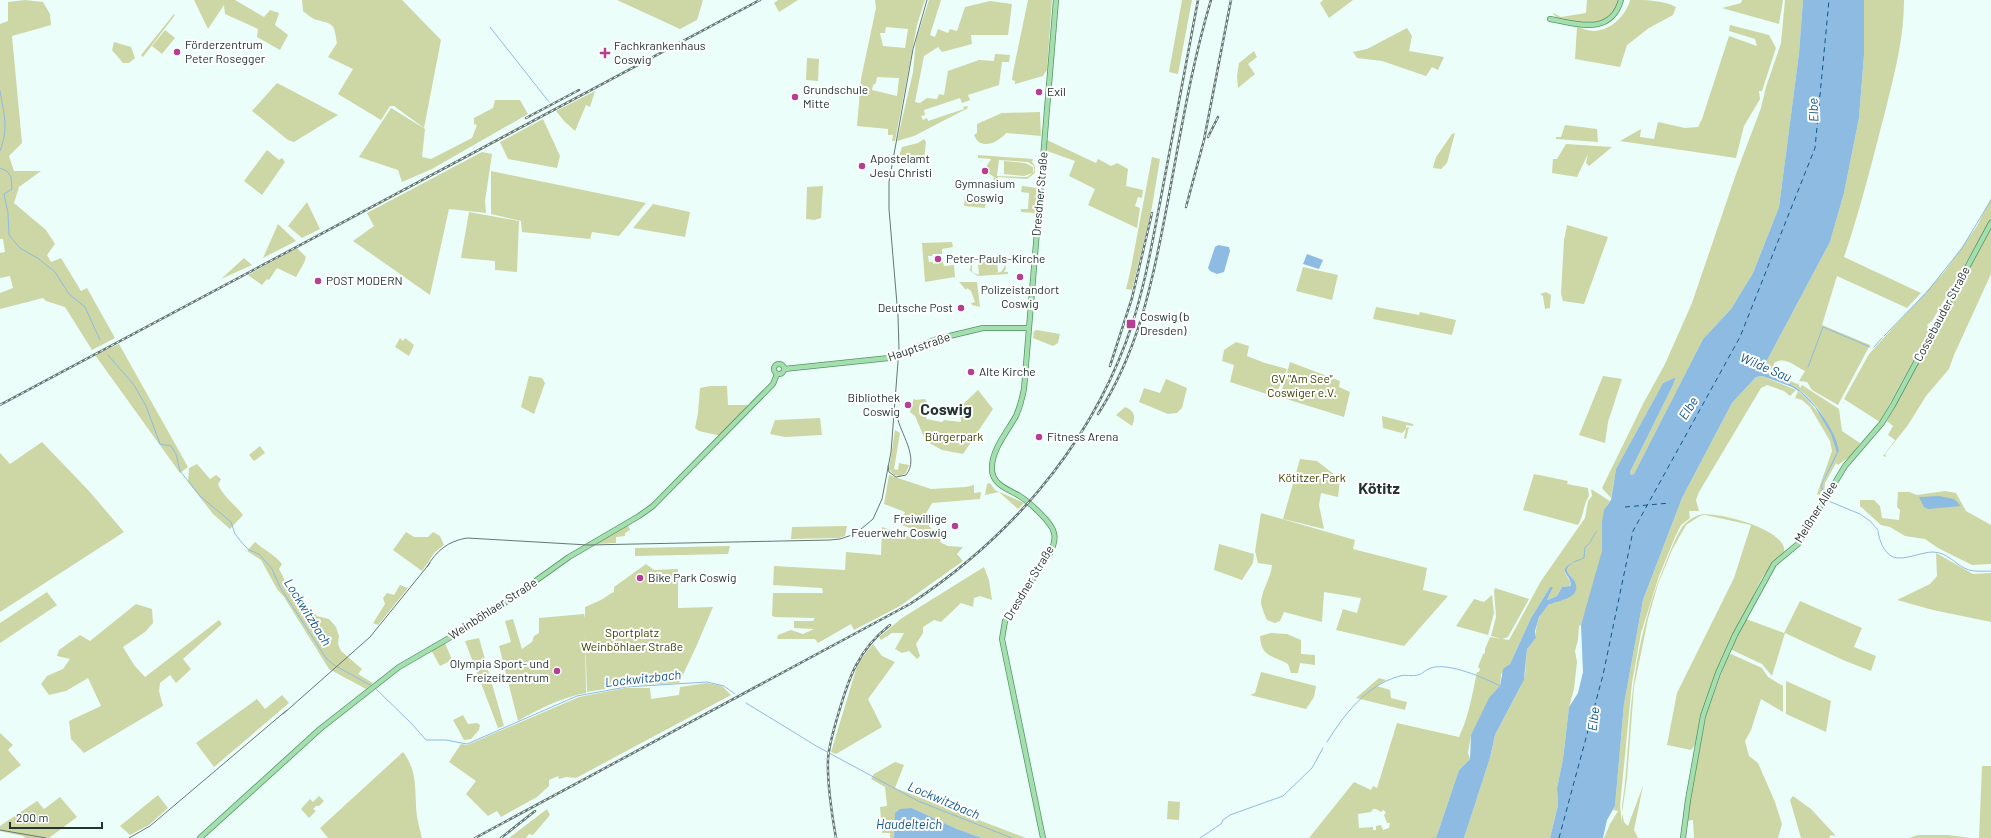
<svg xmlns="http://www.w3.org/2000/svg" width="1991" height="838" viewBox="0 0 1991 838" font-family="Barlow,sans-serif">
	<rect width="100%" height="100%" fill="#ecfefa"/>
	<!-- green -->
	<path fill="#cdd6a5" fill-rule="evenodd" d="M25 0 43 2 50 14 51 25 12 36 22 143 9 156 14 171H41L19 187 14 203 46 230 55 244 47 255 51 262 61 258 81 291 87 288 115 338 92 350 65 307 46 301 43 298 0 309V293L13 288 10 276 0 278V253L5 252 3 239H0V24L8 21V2Z
		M194 0H235L264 17 270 10 279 13 275 25 288 35 280 50 257 37 258 29 225 14 224 5 208 29Z
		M302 0H402L441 40 424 128 394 106H390L381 120 338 94 353 69 328 57 337 43C334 25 335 24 317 20 312 19 307 14 303 11Z
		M617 0H703L697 20 680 29Z
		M778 0H798L779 12 774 3Z
		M875 0H925L917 25 895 141H892L893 135H888V129L857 126 861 79 876 8ZM886 27 908 29 905 48 883 46 880 33H885ZM877 77 899 78 897 96 872 90 873 85 876 83Z
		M929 0H941L930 35 935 37 938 29 948 33 950 29 957 31 965 7 990 1 1012 4 1008 35H971L972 44 942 52 938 47 924 56 915 102 920 103 927 98 937 99 939 94 944 95 948 71 979 60 994 61 995 54 1010 55 1009 62H1002L999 85 968 95 970 100 962 103 960 98 924 110 925 115 921 116 923 120 927 118 928 121 964 109 963 107 967 106 968 108 914 136 897 141 913 72 916 40Z
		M1028 0H1052L1047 70 1043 76 1015 84V81L1012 80 1013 72Z
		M1182 0H1192L1178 74 1169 72Z
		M1323 0H1353L1329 18 1320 3Z
		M1587 0H1619C1617 8 1612 15 1604 20 1594 25 1558 24 1553 13L1561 17 1586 13Z
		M1630 0C1644 0 1664 0 1676 7L1673 15 1649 28 1627 45 1620 67 1575 59 1577 27C1582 28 1588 31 1593 31 1610 31 1626 16 1630 0Z
		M1742 0H1783L1779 24 1722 8 1741 3Z
		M1785 0H1803L1799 53 1779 207 1753 273 1731 309 1703 339 1634 474 1631 475 1630 472 1673 385 1676 377 1663 383 1616 469 1611 498 1602 488 1643 404 1665 364 1692 303 1736 174 1761 108 1766 87 1781 43Z
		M1864 0H1904C1904 37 1895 72 1886 108 1873 158 1861 208 1844 257L1921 293 1907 308 1837 276 1822 325 1870 345 1838 405 1812 390 1807 382 1799 381 1805 371C1795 366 1784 356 1774 363L1773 373 1797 384 1798 383 1800 388 1802 385 1839 409 1842 431 1860 443 1852 455 1838 465 1836 463 1825 483 1824 494 1822 485 1839 451C1832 426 1816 400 1794 386 1785 381 1775 378 1766 373L1764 366 1830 242 1844 193 1859 118 1864 55Z
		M174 14 175 15 143 57 141 55Z
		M1730 25 1769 35 1776 48 1762 91H1759L1760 99 1744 126 1736 158 1620 141 1641 129 1640 137 1654 139 1658 122 1685 128 1698 127 1702 119 1729 36 1757 46 1755 39 1729 31Z
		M1407 28 1412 36 1409 51 1444 57 1438 70 1432 67 1426 76 1382 61 1357 58 1353 52 1367 49Z
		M165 30 175 38 162 54 152 46Z
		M114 42 131 47 135 58 129 63H123L112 50Z
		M1254 51 1257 57 1248 64 1255 74 1238 88 1237 76 1239 63Z
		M807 58 819 59 818 81 806 80Z
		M277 83 283 86 338 115 294 142 288 140 252 111Z
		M595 91 590 107 586 105 575 131 564 121 556 111Z
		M495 100H520L528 114 432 169 402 182 398 170 359 157 391 108 425 129 422 157 431 159 472 138 477 125 474 124V118L493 108Z
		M1040 112 1041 136 1006 133C998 143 980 151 974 135L977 133V124L1002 113Z
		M543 119 560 156 557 168 508 159 500 142Z
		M1565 125 1597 129 1598 142 1556 139V137H1561Z
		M1455 133 1447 163 1441 169 1433 168 1436 157 1452 134Z
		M924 139 926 142 924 159 898 160 902 147 918 143Z
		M1047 140 1096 163 1098 159 1111 166 1117 163 1128 169 1126 186 1143 190 1142 198 1138 197 1135 206 1140 208 1137 228 1088 205 1095 189 1069 176 1075 161 1047 151Z
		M1566 144 1612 147 1589 166 1586 163 1588 154 1577 177 1552 173 1553 159H1557Z
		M267 150 279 160 282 158 285 162 262 195 244 181Z
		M482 152 492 154 485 201 486 213 449 209 430 295 353 241 374 226 367 213Z
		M978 155 1033 159 1032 162 1035 166V173L1027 179 998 177 997 182H993L994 177 988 173 986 167 991 159 978 158ZM999 160 1028 162 1034 166V172L1027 177 997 176Z
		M1152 157 1160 159 1152 207 1132 290 1126 289 1130 273Z
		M1004 161 1025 163 1033 167V173L1024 176 1004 174Z
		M491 171 646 203 619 236 592 232 590 239 522 232 521 221 491 214Z
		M823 186 821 218 814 220 806 219 807 187Z
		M1022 186 1037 188 1035 213 1021 212V209H1028L1029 193 1021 192Z
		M965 195 986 197 985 208 964 206Z
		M1991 198V220L1932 321 1927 325 1930 330 1880 422 1844 399 1869 354 1945 271 1977 226Z
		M307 202 320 229 302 238 288 226Z
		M653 204 690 212 685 237 633 228Z
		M469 212 519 221 517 272 495 270V261L461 258Z
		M278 224 296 241 263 258Z
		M1567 225 1608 237 1584 304 1563 301 1561 293 1564 240Z
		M1991 227V274L1954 355 1949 369 1926 396 1908 425 1885 454 1886 457 1883 456 1895 440 1888 435 1893 426 1887 421Z
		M952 242 953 247 942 249V254H933L932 256H928L929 262H933V264L943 262 944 266 954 265 955 277 925 282 922 243Z
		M297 248 306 257 304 263 296 277 277 268 269 280 267 279 262 285 248 275Z
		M1003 257 1006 268 1004 272H1008V274L978 276 970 271 971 264 975 260ZM1000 260 1005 266 1001 272 995 273 998 272 997 261 978 263 979 275 972 272V264L975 262Z
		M244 258 252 265 221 279Z
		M1303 267 1338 275 1332 300 1296 291Z
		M959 282H977L980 307 972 305 971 303 975 302 971 291 967 288 966 290Z
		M1546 292 1551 295 1550 308 1545 309 1543 296 1540 294Z
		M1376 307 1419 315 1420 312 1456 320 1452 335 1373 319Z
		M1037 330 1060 334 1058 343 1053 346 1033 338 1034 331Z
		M400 338 403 341 405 338 414 345 409 356 395 347Z
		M1236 342 1249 346 1247 356 1265 363 1287 369C1284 379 1278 387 1276 397L1230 382 1234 365 1222 361 1224 350Z
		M119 344 188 467 180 473 95 355Z
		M1290 362 1340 381 1339 387 1350 392 1344 417 1280 397Z
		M529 376 542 378 545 383 534 414 521 407Z
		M1603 376 1622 379 1608 422 1605 443 1579 435Z
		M1762 376 1796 390 1790 396 1784 391 1767 385 1761 388 1699 492 1696 500 1699 511H1689L1690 518 1681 525 1675 537 1659 576 1641 633 1632 683 1620 806 1622 823V806C1628 767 1628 727 1633 688 1638 647 1648 607 1663 569 1669 555 1674 540 1682 527 1686 522 1693 517 1699 515 1715 510 1789 530 1784 552L1778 557 1762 578 1729 645 1696 744 1691 750 1667 745 1677 693 1734 578 1751 525 1705 515 1700 516 1686 525 1672 550 1658 584 1648 619 1634 687 1627 779 1622 813 1624 822 1628 826 1643 786 1634 830 1638 838H1604L1610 824 1618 811 1613 810 1615 806 1624 704 1643 600 1682 498 1732 403 1756 377Z
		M1166 379 1187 388 1182 408 1177 413 1168 414 1139 402 1144 388 1160 393Z
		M710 386H727L728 405H750L721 436 699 431 695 428 698 413 700 388Z
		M978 390 993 409 963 454 942 450 931 444 924 437 915 416 910 412 914 398 915 400 925 399 929 405 926 419 942 422 944 420 961 422 960 407Z
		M1798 391C1810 401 1840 436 1837 453 1833 469 1819 478 1822 496L1817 494 1832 451 1830 441 1810 407 1802 400 1795 398Z
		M1125 407C1135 411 1136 417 1132 426L1116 415Z
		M1382 416 1413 424V426L1406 425V428L1409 427 1406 439 1404 438 1406 429 1402 433 1383 428Z
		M820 418 822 435 785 437 770 434 775 420Z
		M895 430 900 433 894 469 898 470 899 463 909 465 906 473 900 476 894 475 889 469Z
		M42 442 89 491 124 532 0 612V453L10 464Z
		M260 446 265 453 254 461 249 455Z
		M1300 459 1317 461 1340 479 1338 497 1321 493 1319 505 1324 529 1283 519Z
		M197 464 210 479 216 475 221 479 218 484C223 497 235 504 243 515L230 529 213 514 188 482 189 468Z
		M1534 474 1568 481 1567 484 1588 488 1589 496C1583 505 1584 515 1578 525L1523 510Z
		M889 475 931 489 966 487 974 485V493L981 492 980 499 932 503 923 519 936 534 941 537 940 542 948 546 963 547 957 554 963 561 900 606 854 630 851 624 818 643 815 639H777L778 635 791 630 803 634 814 629 794 628V621H813L815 618 775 617 772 616 773 593H823L822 588 773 585 774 566 845 570 846 552 881 555 882 527 918 540 921 532 899 524 905 512 884 504Z
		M990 483 995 490 1024 503 1018 509 999 492 985 495 987 484Z
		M1591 489 1610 501C1598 518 1605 534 1602 552 1598 576 1588 602 1581 625L1579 626 1578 640 1575 651 1577 662 1574 689 1569 707 1563 759 1557 788 1558 805 1550 838H1464L1490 758 1495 735 1521 686 1525 675 1527 649 1536 638C1535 627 1539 612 1548 605 1561 600 1568 601 1576 589L1573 579 1567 572 1568 567 1573 563 1565 570V573L1571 583 1569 586 1562 587 1557 596 1546 600 1550 594V587L1531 618 1510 664 1501 674 1500 686 1471 735 1468 753 1470 759 1459 770 1436 838H1309L1354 782 1371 790 1373 786 1377 788 1397 723 1459 737C1469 716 1472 695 1477 672H1479L1480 669 1478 667 1483 654 1485 653V649L1490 637 1509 640 1541 581 1585 518 1588 501 1592 496ZM1373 809H1376L1381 812 1383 810 1386 812 1384 815 1387 823H1390L1389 828 1383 830 1381 825 1376 826V830H1373V827L1359 828 1358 814 1371 812Z
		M1945 491 1956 493 1966 511 1991 525V564L1972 565 1938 548 1925 539 1905 536 1890 527 1881 525 1860 506V500H1874L1880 506 1882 518 1899 520 1900 510 1897 507 1898 492H1909L1917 495Z
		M1261 513 1355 540 1353 549 1427 568 1423 590 1448 596 1404 646 1336 630 1343 609 1357 613 1361 598 1324 592 1322 622 1284 612 1280 621 1275 623 1267 620C1265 615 1261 607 1261 602 1262 589 1271 578 1272 565L1258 563 1255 551Z
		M628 525 630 530 625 533V536L616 537V543L594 544Z
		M847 526 845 536 839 538 791 539 792 527Z
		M406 532 414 537H428L433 532 440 536 444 545 435 552 422 571 393 550Z
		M255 542C264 550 274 554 282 564L279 569C287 584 291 598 301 612L310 608 317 616 329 619 336 627 339 636 338 644 341 651 362 669 358 674 373 683 366 689 329 669 284 597 277 589 261 560 247 551Z
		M1219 544 1254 554 1253 563 1242 580 1214 570Z
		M730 546 728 554 635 556V548Z
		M1936 553 1973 574 1991 573V622L1933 610 1897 600 1930 584 1937 576Z
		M646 564 654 570 678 569V608L713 607 696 647 679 683 622 686 587 692 585 630 586 693C563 697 538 709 518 721L499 646 511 642 505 621 513 619 522 649 532 642 534 636 539 633V618L584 614 585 618V607L601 600 613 592 614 593V587Z
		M984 567 989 580 992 600 980 596 974 598 973 607 961 603 941 622 934 620 923 627V633L916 644 920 656 917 659 909 651 902 653 895 649 904 633H892L881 640 879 637 902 618Z
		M400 585 408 588 378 625 373 623 385 604 383 598 387 593 394 595Z
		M1495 588 1529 599 1508 637 1502 639 1491 636 1496 617 1494 591Z
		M47 592 57 605 0 643V623Z
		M1492 595 1494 613 1488 635 1456 626 1474 599 1484 602Z
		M1800 601 1862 628 1854 647 1876 656 1871 671 1843 660 1785 633 1772 676 1762 664 1732 650V647L1746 619 1784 633Z
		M136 604 152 609 153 623 145 632 123 647 134 665 145 677 219 620 222 624 183 659 191 669 176 683 170 675 160 683 159 691 163 706 84 753 71 739 69 721 101 706 88 678 66 691 49 695 41 684 47 676 63 669 70 659 57 656 59 650 80 635 90 641Z
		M1271 633 1287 634 1301 640V654L1315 655V665L1300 663 1298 673H1291L1288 664C1272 655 1261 657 1260 636Z
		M479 638 504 726 498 728 465 641Z
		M445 643 452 660 440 666 431 650Z
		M873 644 882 656 895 662 868 699 882 727 836 754 831 752 858 663Z
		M1731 654 1762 668 1768 677 1783 686V712L1761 699 1751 730 1745 741 1749 756 1758 763 1775 802 1782 824 1778 838H1694L1693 820 1686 821 1706 715 1728 655Z
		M1261 672 1316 686 1314 697 1306 709 1250 695 1255 693Z
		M1379 678 1386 680 1377 686 1390 690 1391 698 1407 702 1405 710 1356 698Z
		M1786 681 1831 701 1826 732 1786 714Z
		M707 683 722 686 731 695 576 778 566 777 559 779 558 776 549 780V786L537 797 501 817 497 811 488 816 466 794 476 781 449 762 461 744 467 745 579 697 625 688H650L651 699 679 695 680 687Z
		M282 695 289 703 214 767 196 743 257 699 265 709Z
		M463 715 468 724 477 723 480 725 479 730 471 739 464 740 453 720Z
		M0 733 13 745 8 750 21 765 0 781Z
		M403 752C416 769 415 784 416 804 416 815 419 827 422 838H328L320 828Z
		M895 762 904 765 895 788 1026 838H982L957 829 912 808 894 833V838H890V833H882L880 807 887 806 885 787 871 779 874 774Z
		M1982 766H1991V838H1979Z
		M158 795 168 808 149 825 130 835 120 826Z
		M319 796 324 801 319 806H316L313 809 316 811 309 818 301 809 310 799 313 802Z
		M1793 796 1811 809 1836 836 1831 835 1829 838H1801L1790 800Z
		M60 797 77 817 49 838H25L23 836 0 831V826L37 801 44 809Z
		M1168 801 1180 802 1179 820 1167 819Z
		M547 809 550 815 533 835 529 834 526 838H509Z
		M1918 835H1948L1971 838H1909Z"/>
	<!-- water -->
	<path fill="#8ebbe2" d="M1803 0H1864V55L1859 118 1844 193 1830 242 1764 366V371C1772 378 1782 379 1792 385 1810 395 1836 429 1839 451L1822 485 1824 494 1822 496 1821 485 1837 452 1831 434 1815 407 1800 392 1792 387 1762 376 1756 377 1732 403 1682 498 1643 600 1624 704 1615 806 1607 820 1603 838H1550L1558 805 1557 788 1563 759 1569 707 1578 693 1583 672 1581 625 1602 551V522L1604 510 1611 500 1616 469 1663 383 1676 377 1673 385 1630 472 1631 475 1634 474 1703 339 1731 309 1753 273 1779 207 1799 53Z
		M1218 245 1229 247 1230 251 1224 272 1217 274 1210 271 1208 268 1215 247Z
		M1307 254 1323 260 1319 269 1303 264Z
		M1939 496 1954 499 1961 506 1928 509 1924 507 1919 497Z
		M1574 562 1568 567 1567 571C1569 576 1575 579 1576 585 1579 599 1557 601 1548 605L1539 617 1535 631 1536 638 1527 649 1524 680 1495 735 1490 758 1464 838H1436L1459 770 1470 759 1471 735 1489 698 1500 686 1503 669 1510 664 1531 618 1550 587H1553L1547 600 1557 596 1562 587 1570 586 1571 583C1567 572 1558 570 1574 562Z
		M912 808 957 829 982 838H894L895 813 900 809Z"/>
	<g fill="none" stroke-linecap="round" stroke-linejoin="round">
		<!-- stream -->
		<path stroke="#8ebbe2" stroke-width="1" d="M490 27 549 102
			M0 91C4 115 9 127 0 151
			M0 168 7 171 11 177 12 189 4 194 8 213 9 235 20 248 39 259 55 272 69 294 85 307 100 340
			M1927 292 1962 248 1991 200
			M1884 336 1925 294
			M1874 347 1882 338
			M108 355 134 385 146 406 160 444 171 446 176 454 180 471 201 497 231 522 235 534 243 544 249 550 259 554 272 569 280 587 326 658 334 665 372 686
			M1808 367 1823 327 1870 347
			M1826 500 1860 514 1870 521 1878 530
			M1878 531C1879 540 1884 553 1893 557 1904 561 1921 552 1933 552 1948 552 1956 566 1969 570 1976 572 1984 571 1991 571
			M1574 562 1584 558 1585 547C1592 543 1592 536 1597 531
			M375 688 412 724 426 740H446L467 744 577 696 626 687 707 682 724 686 735 694
			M746 703 818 747 918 801 1012 838
			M1327 742C1344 715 1366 685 1400 676 1405 674 1412 677 1418 675 1423 674 1426 669 1431 668 1448 662 1485 678 1500 686
			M1200 838 1221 824 1223 820 1230 815 1283 796 1312 768 1323 748"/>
		<!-- ferry -->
		<path stroke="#0f5788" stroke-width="1" stroke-dasharray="5 4" stroke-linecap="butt" d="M1625 507 1670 503
			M1559 838 1603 675 1633 531 1740 337 1815 148 1829 0"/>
		<!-- major casing -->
		<g stroke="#509562" stroke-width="6">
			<path id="major" d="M1550 19C1577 24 1611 36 1621 0
				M774 369a5 5 0 1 1 10 0a5 5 0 1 1-10 0Z
				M784 369 889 358 937 339 983 328H1029
				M200 838 320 729 399 667 482 619 569 557 639 516 653 506 773 384 777 374
				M1043 838 1002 639 1005 621 1050 553C1053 547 1056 540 1054 533 1052 522 1028 501 1018 495 1007 489 992 484 992 469 991 450 1008 431 1016 416 1020 407 1022 399 1024 389L1056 0
				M1683 838 1688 800 1703 716 1718 673 1735 635 1774 564 1798 544 1845 466 1882 423 1893 405 1991 223"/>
		</g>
		<!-- major -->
		<use href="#major" stroke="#a5dfb0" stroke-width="4.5"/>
		<!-- tram -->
		<path stroke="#657773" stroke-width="1" d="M888 466 889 472 896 477 906 475C920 458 900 433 897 416
			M427 567C436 551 448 541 467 538L588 545 830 540 840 539 855 534 873 519 882 499 891 452 899 349 898 316 889 209V182L913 49 927 0
			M283 714 370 637 430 563
			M0 830 46 838
			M129 838 150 826 287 710"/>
		<!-- rail casing -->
		<g stroke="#657773" stroke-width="2.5">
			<path id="rail" d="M526 118 579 90
				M1208 137 1218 117
				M1186 207 1204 140 1231 0
				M1110 366 1132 298 1152 213
				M0 405 760 0
				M1098 414C1137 354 1152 285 1165 216 1179 144 1190 70 1211 0
				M475 838 910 604C1007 540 1085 452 1126 342 1144 294 1152 243 1162 192 1174 128 1186 64 1198 0
				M501 838 535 811
				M836 838C832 815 827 782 828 759 829 744 834 729 838 715 849 677 858 650 890 625"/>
		</g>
		<!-- rail -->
		<use href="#rail" stroke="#fff" stroke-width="1" stroke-dasharray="3" stroke-linecap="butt"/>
	</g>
	<!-- markers -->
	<g fill="#b63e93" stroke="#fff" stroke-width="1.5">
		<circle cx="177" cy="52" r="4"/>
		<path d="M603 47h4v4h4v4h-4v4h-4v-4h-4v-4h4z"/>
		<circle cx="1039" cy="92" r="4"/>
		<circle cx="795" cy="97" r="4"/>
		<circle cx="862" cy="166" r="4"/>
		<circle cx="985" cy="171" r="4"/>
		<circle cx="938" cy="259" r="4"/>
		<circle cx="1020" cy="277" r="4"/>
		<circle cx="318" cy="281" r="4"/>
		<circle cx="961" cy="308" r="4"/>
		<rect x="1126" y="319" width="10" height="10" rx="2"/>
		<circle cx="971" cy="372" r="4"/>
		<circle cx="908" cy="405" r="4"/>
		<circle cx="1039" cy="437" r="4"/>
		<circle cx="955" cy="526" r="4"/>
		<circle cx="640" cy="578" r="4"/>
		<circle cx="557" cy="671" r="4"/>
	</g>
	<g text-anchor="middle" stroke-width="4" stroke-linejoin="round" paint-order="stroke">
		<!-- poi labels -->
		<g font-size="12" fill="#233531" stroke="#fff" text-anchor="start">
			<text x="185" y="49">Förderzentrum<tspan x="185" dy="14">Peter Rosegger</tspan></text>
			<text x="614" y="50">Fachkrankenhaus<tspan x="614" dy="14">Coswig</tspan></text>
			<text x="803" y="94">Grundschule<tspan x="803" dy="14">Mitte</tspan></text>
			<text x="1047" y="96">Exil</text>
			<text x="870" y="163">Apostelamt<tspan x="870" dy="14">Jesu Christi</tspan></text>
			<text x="985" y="188" text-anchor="middle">Gymnasium<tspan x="985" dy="14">Coswig</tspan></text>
			<text x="946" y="263">Peter-Pauls-Kirche</text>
			<text x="326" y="285">POST MODERN</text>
			<text x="1020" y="294" text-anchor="middle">Polizeistandort<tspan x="1020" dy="14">Coswig</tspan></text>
			<text x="953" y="312" text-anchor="end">Deutsche Post</text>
			<text x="1140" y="321">Coswig (b<tspan x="1140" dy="14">Dresden)</tspan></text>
			<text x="979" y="376">Alte Kirche</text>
			<text x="900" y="402" text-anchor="end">Bibliothek<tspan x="900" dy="14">Coswig</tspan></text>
			<text x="1047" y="441">Fitness Arena</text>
			<text x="947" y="523" text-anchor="end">Freiwillige<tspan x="947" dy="14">Feuerwehr Coswig</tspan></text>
			<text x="648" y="582">Bike Park Coswig</text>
			<text x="549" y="668" text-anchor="end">Olympia Sport- und<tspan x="549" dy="14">Freizeitzentrum</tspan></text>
		</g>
		<!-- street labels -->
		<g font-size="12" fill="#233531" stroke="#fff">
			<text transform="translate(1040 194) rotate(-85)" y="4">Dresdner Straße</text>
			<text transform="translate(1942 314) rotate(-62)" y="4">Cossebauder Straße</text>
			<text transform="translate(919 347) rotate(-19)" y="4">Hauptstraße</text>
			<text transform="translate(1816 512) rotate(-58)" y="4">Meißner Allee</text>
			<text transform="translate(1029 583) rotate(-59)" y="4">Dresdner Straße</text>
			<text transform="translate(493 609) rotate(-33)" y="4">Weinböhlaer Straße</text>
		</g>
		<!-- park labels -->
		<g font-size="12" fill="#3b4200" stroke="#fff">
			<text x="1302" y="383">GV "Am See"<tspan x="1302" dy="14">Coswiger e.V.</tspan></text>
			<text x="954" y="441">Bürgerpark</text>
			<text x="1312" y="482">Kötitzer Park</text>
			<text x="632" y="637">Sportplatz<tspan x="632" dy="14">Weinböhlaer Straße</tspan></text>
		</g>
		<!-- water labels -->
		<g font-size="13" font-style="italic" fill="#0f5788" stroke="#fff">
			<text transform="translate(1813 110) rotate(-93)" y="5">Elbe</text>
			<text transform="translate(1766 367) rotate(23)" y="5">Wilde Sau</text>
			<text transform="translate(1688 408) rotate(-57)" y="5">Elbe</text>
			<text transform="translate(308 612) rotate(58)" y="5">Lockwitzbach</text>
			<text transform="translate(643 678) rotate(-6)" y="5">Lockwitzbach</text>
			<text transform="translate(1593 719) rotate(-83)" y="5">Elbe</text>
			<text transform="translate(944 800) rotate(23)" y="5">Lockwitzbach</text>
			<text x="909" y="829">Haudelteich</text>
		</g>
		<!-- district labels -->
		<g font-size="16" font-weight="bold" fill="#233531" stroke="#fff">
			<text x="946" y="415">Coswig</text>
			<text x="1379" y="494">Kötitz</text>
		</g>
	</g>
	<!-- scale -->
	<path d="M10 822v6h92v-6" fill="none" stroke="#233531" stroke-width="2"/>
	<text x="16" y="822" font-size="12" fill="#233531" stroke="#ffffff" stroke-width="3" paint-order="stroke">200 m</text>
</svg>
